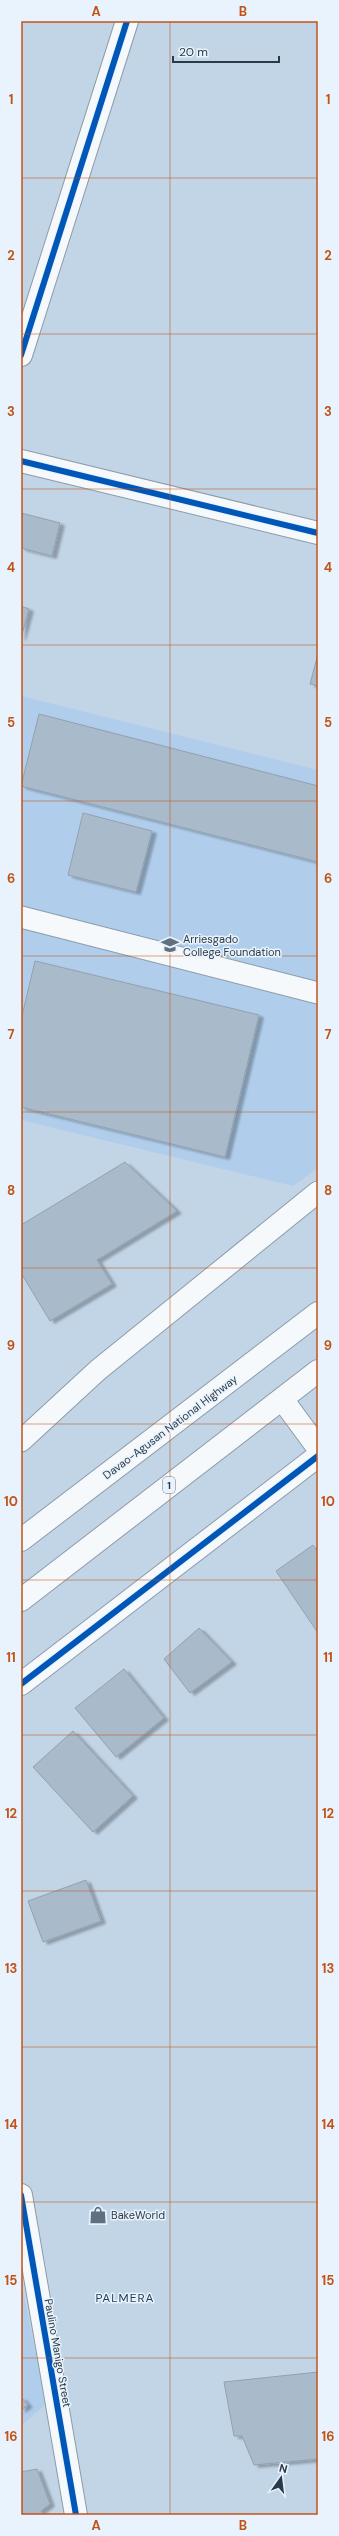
<svg xmlns="http://www.w3.org/2000/svg" width="339" height="2536" viewBox="0 0 339 2536" font-family="'DM Sans',sans-serif">
	<defs>
		<filter id="shadow"><feDropShadow dx="4.5" dy="2.5" stdDeviation="1" flood-color="#0004"/></filter>
	</defs>
	<rect width="100%" height="100%" fill="#c2d5e7"/>
	<!-- built -->
	<path fill="#b0ceec" d="M21 696 318 770V1168L293 1186 21 1120Z
		M21 2281 46 2404 21 2426Z"/>
	<!-- building -->
	<path fill="#a9bacb" stroke="#93a1af" filter="url(#shadow)" d="M21 513 60 523 52 556 21 548Z
		M21 606 29 609 21 638Z
		M318 654V686L310 684Z
		M39 714 318 786V862L21 786Z
		M83 813 152 831 136 892 68 875Z
		M35 961 259 1015 225 1157 21 1107V1020Z
		M125 1162 177 1211 97 1260 112 1284 50 1321 21 1273V1225Z
		M313 1545 318 1552V1633L276 1571Z
		M199 1628 232 1662 190 1693 164 1659Z
		M124 1669 164 1718 116 1757 75 1708Z
		M73 1731 133 1796 93 1832 33 1767Z
		M86 1880 101 1921 43 1942 28 1901Z
		M318 2372V2459L254 2465 242 2436H234L224 2382Z
		M21 2397 28 2405 21 2410Z
		M37 2469 50 2504 41 2511 43 2515H21V2472Z"/>
	<g fill="none" stroke-linecap="round" stroke-linejoin="round">
		<!-- lane casing -->
		<g stroke="#8d9ba9" stroke-width="23">
			<path id="lane" d="M21 917 318 993
				M21 1441 98 1370 318 1192"/>
		</g>
		<!-- street casing -->
		<g stroke="#8d9ba9" stroke-width="24">
			<path id="street" d="M21 355 127 21
				M21 461 318 533
				M282 1399 318 1448
				M21 1684 318 1456"/>
		</g>
		<!-- secondary casing -->
		<g stroke="#8d9ba9" stroke-width="24">
			<path id="secondary" d="M21 2195 76 2515"/>
		</g>
		<!-- highway casing -->
		<g stroke="#8d9ba9" stroke-width="24">
			<path id="highway" d="M21 1540 318 1313
				M21 1600 318 1371"/>
		</g>
		<!-- lane -->
		<use href="#lane" stroke="#f6f9fb" stroke-width="21"/>
		<!-- street -->
		<use href="#street" stroke="#f6f9fb" stroke-width="22"/>
		<!-- secondary -->
		<use href="#secondary" stroke="#f6f9fb" stroke-width="22"/>
		<!-- highway -->
		<use href="#highway" stroke="#f6f9fb" stroke-width="22"/>
		<!-- cycleway casing -->
		<g stroke="#e8f3fd" stroke-width="8">
			<path id="cycleway" d="M21 355 127 21
				M21 461 318 533
				M21 1684 318 1456
				M21 2195 76 2515"/>
		</g>
		<!-- cycleway -->
		<use href="#cycleway" stroke="#0057b8" stroke-width="6"/>
	</g>
	<!-- grid -->
	<path fill="none" stroke="#c25318" stroke-width="1" stroke-opacity="0.55" d="M170 21V2515M21 178H318M21 334H318M21 489H318M21 645H318M21 801H318M21 956H318M21 1112H318M21 1268H318M21 1424H318M21 1580H318M21 1735H318M21 1891H318M21 2047H318M21 2202H318M21 2358H318"/>
	<!-- icons -->
	<defs>
		<g id="university-bare" transform="scale(1.38)"><path d="M0-5L7-2L0 1L-7-2ZM-4 1L0 2.5L4 1V4Q0 6-4 4Z" fill="#60707f" stroke="#e8f3fd" stroke-width="2.5" paint-order="stroke"/></g>
		<g id="shop-bare" transform="scale(1.38)"><path d="M-5-2.5h2.3a2.7 3.5 0 0 1 5.4 0H5L5.5 6h-11ZM-1.5-2.5h3a1.5 2.3 0 0 0-3 0Z" fill="#60707f" stroke="#e8f3fd" stroke-width="2.5" paint-order="stroke"/></g>
	</defs>
	<g fill-rule="evenodd">
		<use href="#university-bare" x="170" y="945"/>
		<use href="#shop-bare" x="98" y="2215"/>
	</g>
	<g text-anchor="middle" stroke-width="3" stroke-linejoin="round" paint-order="stroke">
		<!-- shield labels -->
		<rect fill="#e8f3fd" stroke="#64727e" stroke-width="1" x="163" y="1477" width="12" height="16" rx="3"/>
		<g font-size="10" font-weight="bold" fill="#2c3a47">
			<text x="169" y="1489">1</text>
		</g>
		<!-- poi labels -->
		<g font-size="11" fill="#2c3a47" stroke="#e8f3fd" text-anchor="start">
			<text x="183" y="943">Arriesgado<tspan x="183" dy="13">College Foundation</tspan></text>
			<text x="111" y="2219">BakeWorld</text>
		</g>
		<!-- street labels -->
		<g font-size="11" fill="#2c3a47" stroke="#e8f3fd">
			<text transform="translate(170 1427) rotate(-37)" y="4">Davao-Agusan National Highway</text>
			<text transform="translate(58 2353) rotate(80)" y="4">Paulino Manigo Street</text>
		</g>
		<!-- neighbourhood labels -->
		<g font-size="12" letter-spacing="1" fill="#1f3c57" stroke="#e8f3fd">
			<text x="125" y="2302">PALMERA</text>
		</g>
	</g>
	<!-- border -->
	<rect width="339" height="2536" fill="none" stroke="#e8f3fd" stroke-width="44"/>
	<!-- north arrow -->
	<g transform="translate(281 2478) rotate(14)" stroke="#e8f3fd" stroke-width="3" paint-order="stroke">
	<path d="M0-3L7 15L0 10L-7 15Z" fill="#2c3a47"/>
	<text y="-6" font-size="11" font-weight="bold" text-anchor="middle" fill="#2c3a47">N</text>
	</g>
	<!-- scale -->
	<path d="M173 56v6h106v-6" fill="none" stroke="#2c3a47" stroke-width="2"/>
	<text x="179" y="56" font-size="12" fill="#2c3a47" stroke="#e8f3fd" stroke-width="3" paint-order="stroke">20 m</text>
	<rect x="22" y="22" width="295" height="2492" fill="none" stroke="#c25318" stroke-width="1.5"/>
	<g font-size="13" text-anchor="middle" font-weight="bold" fill="#c25318">
		<text x="96" y="16">A</text>
		<text x="243" y="16">B</text>
		<text x="11" y="104">1</text>
		<text x="328" y="104">1</text>
		<text x="11" y="260">2</text>
		<text x="328" y="260">2</text>
		<text x="11" y="416">3</text>
		<text x="328" y="416">3</text>
		<text x="11" y="572">4</text>
		<text x="328" y="572">4</text>
		<text x="11" y="727">5</text>
		<text x="328" y="727">5</text>
		<text x="11" y="883">6</text>
		<text x="328" y="883">6</text>
		<text x="11" y="1039">7</text>
		<text x="328" y="1039">7</text>
		<text x="11" y="1195">8</text>
		<text x="328" y="1195">8</text>
		<text x="11" y="1350">9</text>
		<text x="328" y="1350">9</text>
		<text x="11" y="1506">10</text>
		<text x="328" y="1506">10</text>
		<text x="11" y="1662">11</text>
		<text x="328" y="1662">11</text>
		<text x="11" y="1818">12</text>
		<text x="328" y="1818">12</text>
		<text x="11" y="1973">13</text>
		<text x="328" y="1973">13</text>
		<text x="11" y="2129">14</text>
		<text x="328" y="2129">14</text>
		<text x="11" y="2285">15</text>
		<text x="328" y="2285">15</text>
		<text x="11" y="2441">16</text>
		<text x="328" y="2441">16</text>
		<text x="96" y="2530">A</text>
		<text x="243" y="2530">B</text>
	</g>
</svg>
